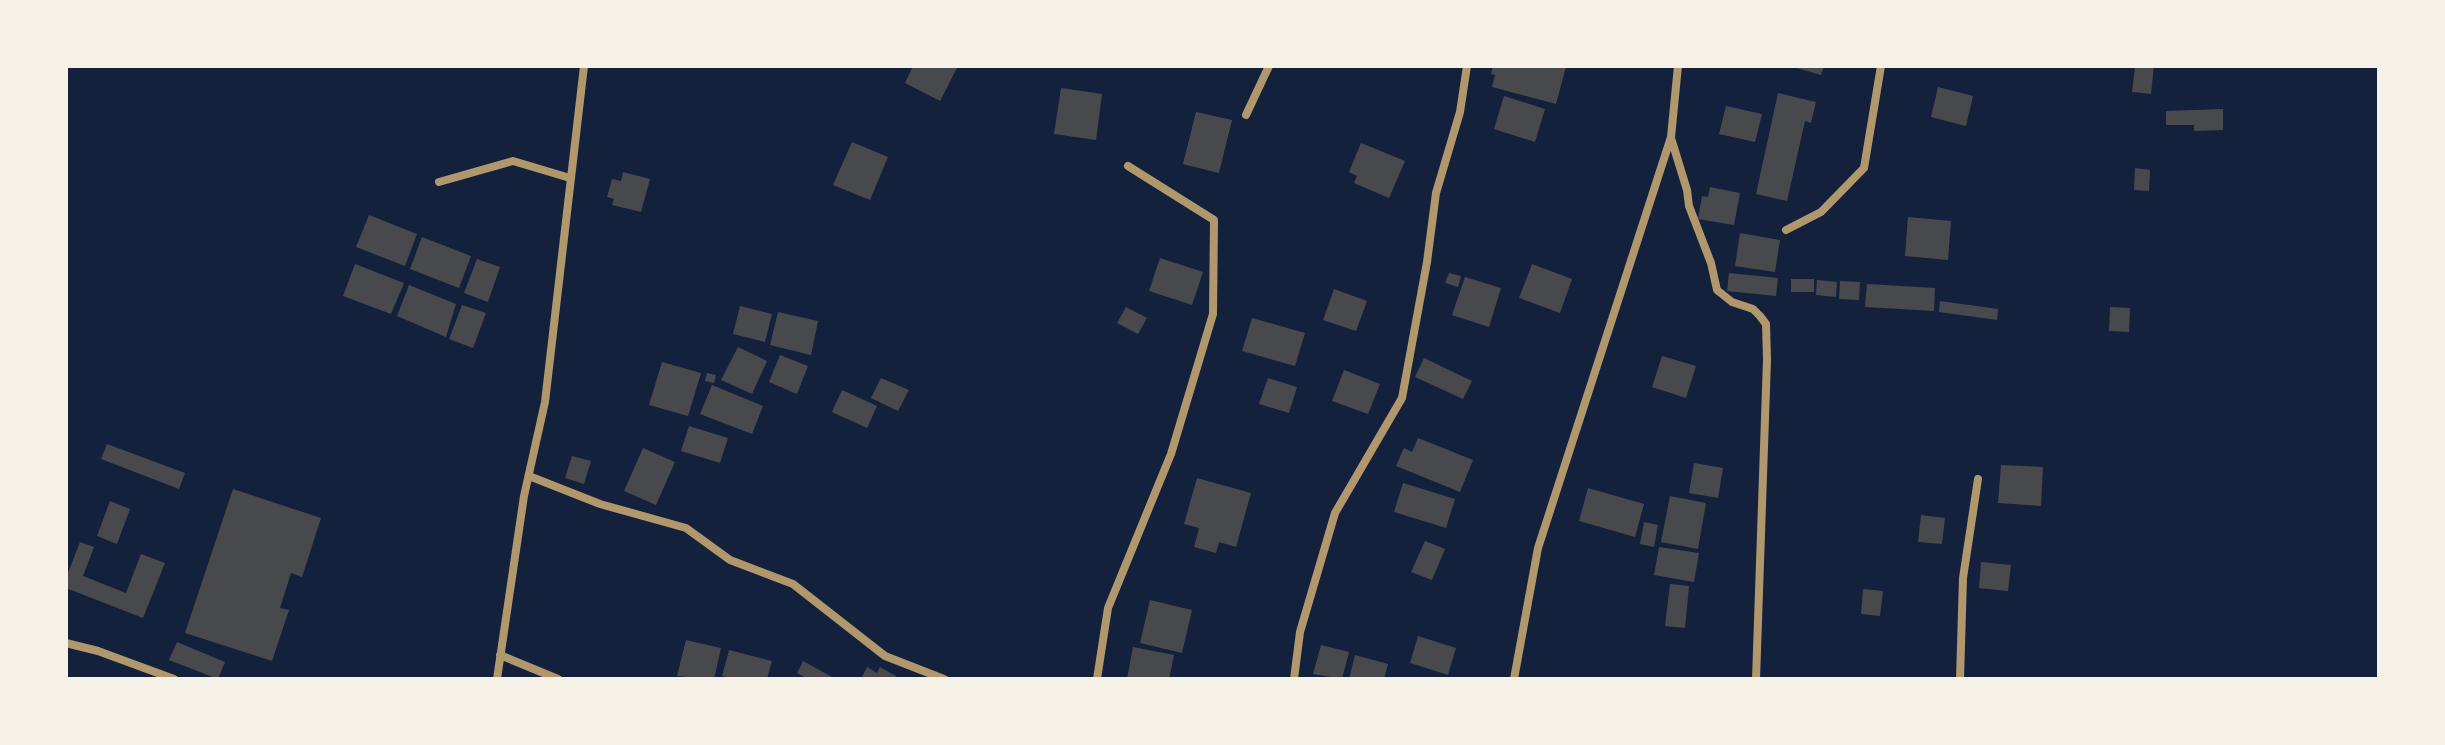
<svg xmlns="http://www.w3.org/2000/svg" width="2445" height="745" viewBox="0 0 2445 745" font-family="Overpass,sans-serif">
	<rect width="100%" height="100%" fill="#14213d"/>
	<!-- building -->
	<path fill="#48494c" d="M913 66H958L940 101 905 83Z
		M1493 66 1566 67 1556 104 1492 87 1495 75 1491 74Z
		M1790 66H1824L1821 75Z
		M2135 66H2154L2151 94 2132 92Z
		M1938 87 1973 96 1966 126 1931 117Z
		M1061 88 1102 94 1096 140 1054 134Z
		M1778 93 1816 102 1811 123 1805 121 1787 201 1756 194Z
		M1504 96 1545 109 1535 142 1494 129Z
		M1726 106 1762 114 1755 142 1719 134Z
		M2223 109V130L2194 131V125H2166V111Z
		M1196 112 1232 120 1219 173 1183 164Z
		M852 142 888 157 870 200 833 185Z
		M1361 143 1405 161 1389 198 1354 183 1357 176 1349 172Z
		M2135 168 2150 170 2149 191 2134 190Z
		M623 172 650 179 641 212 612 205 614 199 607 197 612 179 621 181Z
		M1710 187 1740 193 1734 225 1698 219 1702 196 1708 197Z
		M369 215 417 234 405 266 356 247Z
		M1908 217 1951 221 1948 260 1905 256Z
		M1740 233 1780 240 1775 272 1735 266Z
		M422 237 471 256 459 288 410 269Z
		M1160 258 1203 272 1192 305 1149 291Z
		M477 259 500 267 488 302 464 293Z
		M355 264 404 283 391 314 343 296Z
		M1532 264 1572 279 1560 313 1519 298Z
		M1449 273 1461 276 1458 287 1445 283Z
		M1729 273 1778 278 1776 296 1727 291Z
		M1465 277 1501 288 1489 327 1452 315Z
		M1791 279H1814V292H1791Z
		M1817 280 1837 282 1836 297 1816 295Z
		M1840 281 1860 282 1859 300 1839 299Z
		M1867 284 1935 288 1934 311 1865 307Z
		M409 285 456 304 446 337 397 316Z
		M1334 289 1367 301 1356 331 1323 320Z
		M1940 301 1998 309 1997 320 1939 312Z
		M462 305 486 313 473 348 449 339Z
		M740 306 772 314 765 342 733 334Z
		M1126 307 1147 318 1138 334 1117 323Z
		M2110 307 2130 308 2129 332 2109 331Z
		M778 312 818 321 811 355 770 345Z
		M1252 318 1305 333 1295 366 1242 351Z
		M738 347 767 361 752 394 721 380Z
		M780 355 808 366 797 394 769 382Z
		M1662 356 1696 366 1686 398 1652 387Z
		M1424 358 1472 381 1463 399 1415 377Z
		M662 362 701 373 688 416 649 405Z
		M1344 370 1380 384 1368 414 1332 401Z
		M707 373 716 375 714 383 705 381Z
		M881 378 909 390 898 411 871 398Z
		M1268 378 1297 387 1289 413 1259 404Z
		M712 385 763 406 752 434 700 414Z
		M842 390 877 406 867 428 832 412Z
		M689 426 728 438 720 463 681 451Z
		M1418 438 1473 460 1460 492 1396 466 1404 448 1412 452Z
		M107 444 185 473 179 489 101 459Z
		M643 448 675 462 656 505 624 491Z
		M572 456 591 461 584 484 565 478Z
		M1694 463 1723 468 1718 498 1689 493Z
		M2001 465 2043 467 2041 506 1998 503Z
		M1197 478 1251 493 1236 547 1219 542 1216 553 1194 547 1199 528 1184 524Z
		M1403 483 1455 499 1446 528 1394 512Z
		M1588 488 1644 504 1635 537 1579 521Z
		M233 489 321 518 302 577 291 573 280 608 289 610 272 661 185 633Z
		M1670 496 1706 503 1698 549 1661 542Z
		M110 501 130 509 117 544 97 536Z
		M1921 515 1945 518 1942 544 1918 542Z
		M1644 522 1658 525 1654 547 1640 544Z
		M1425 541 1445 549 1432 580 1411 572Z
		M80 542 94 547 83 576 126 593 141 554 165 563 143 618 66 588V578Z
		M1659 547 1699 553 1694 582 1654 575Z
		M1981 562 2011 565 2008 591 1979 588Z
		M1670 584 1689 586 1685 628 1665 626Z
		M1863 589 1883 591 1880 616 1861 614Z
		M1150 600 1192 610 1182 653 1140 643Z
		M1418 636 1456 648 1448 675 1410 663Z
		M686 640 721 648 714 679 677 676Z
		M177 642 225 662 218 679 169 660Z
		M1321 645 1349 652 1342 679 1313 674Z
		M1133 647 1174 655 1169 679H1127Z
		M729 650 772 661 767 679H735L722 676Z
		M1355 655 1388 664 1384 679H1349Z
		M803 661 832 677 831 679H808L797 673Z
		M867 667 877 673 880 667 896 676 895 679H861Z"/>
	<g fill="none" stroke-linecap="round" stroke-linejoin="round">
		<!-- minor -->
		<path stroke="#b1986c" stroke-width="8" d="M1246 115 1269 66
			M1671 138 1687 190 1689 206 1711 263 1717 290 1732 302 1753 309 1760 316 1766 324 1767 360 1756 679
			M439 182 513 161 570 178
			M1786 230 1821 212 1864 168 1881 66
			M529 476 600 504 686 528 730 560 793 584 885 656 944 679
			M66 643 98 651 174 679
			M500 655 558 679
			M497 679 524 496 545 402 584 66
			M1097 679 1108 608 1171 454 1213 314 1214 220 1128 166
			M1294 679 1300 632 1335 513 1402 398 1427 262 1436 193 1460 112 1467 66
			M1514 679 1538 548 1671 137 1678 66
			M1960 679 1963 578 1978 479"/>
	</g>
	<!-- border -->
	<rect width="2445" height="745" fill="none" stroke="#f6f1e7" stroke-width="136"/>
</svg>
